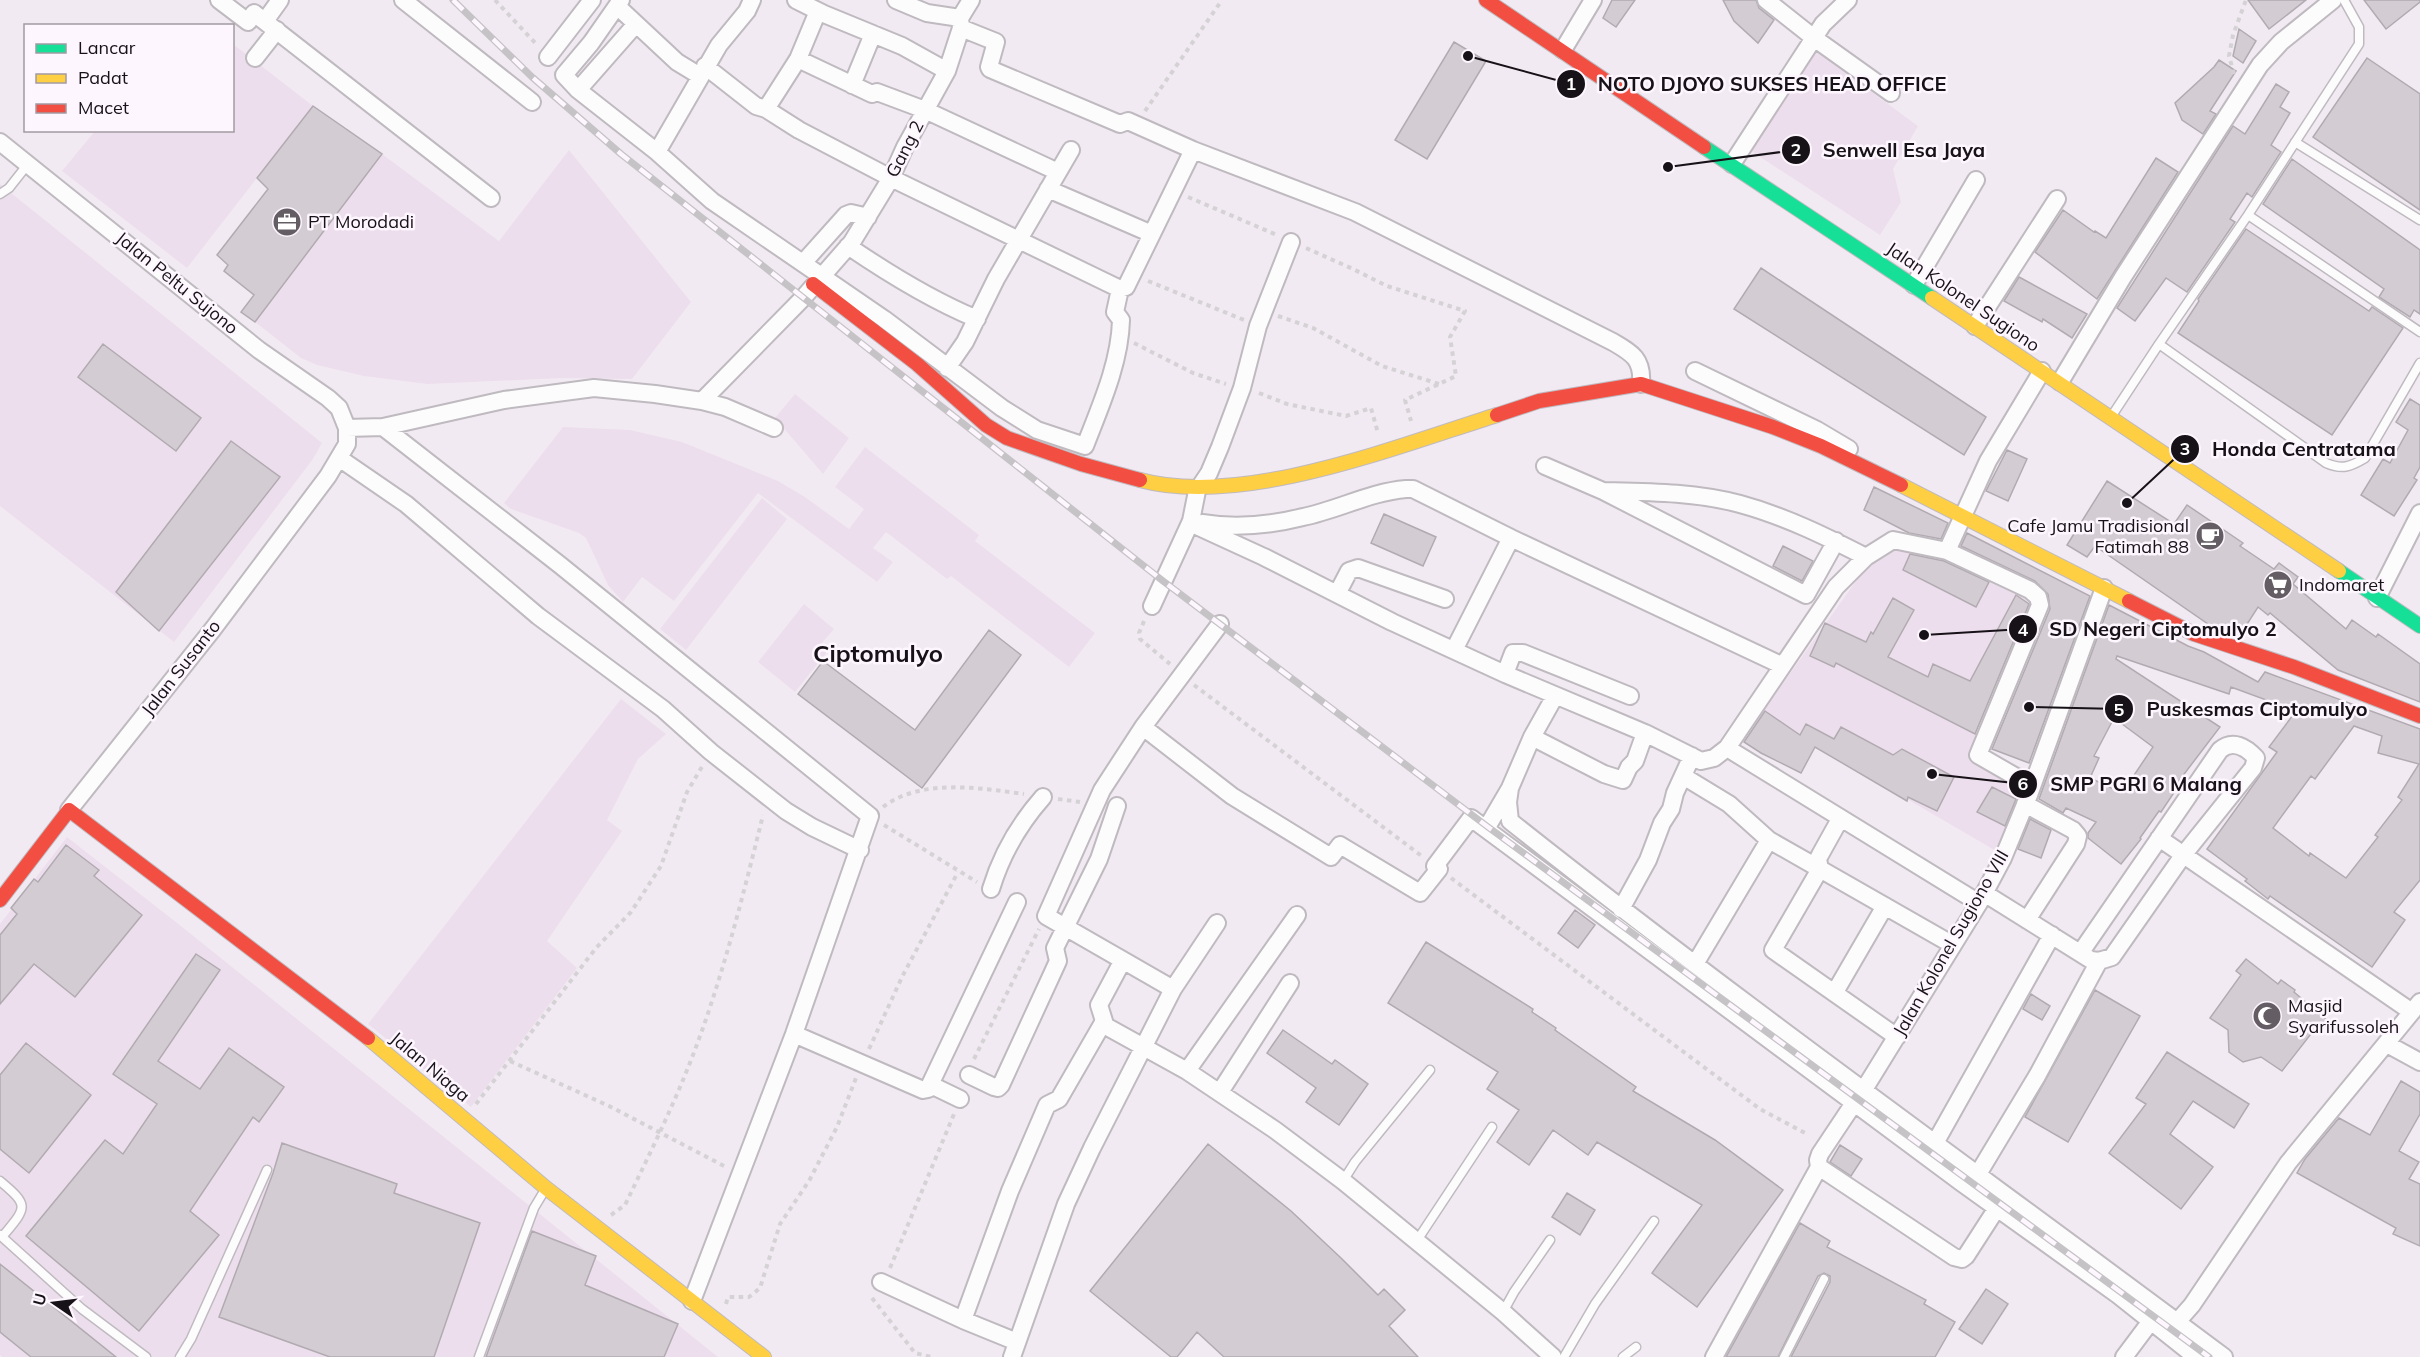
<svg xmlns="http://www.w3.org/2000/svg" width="2420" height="1357" viewBox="0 0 2420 1357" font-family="Mulish,sans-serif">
	<rect width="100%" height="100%" fill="#f2eaf2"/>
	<!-- built -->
	<path fill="#eddeed" d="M233 44 313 106 187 268 62 171 95 131 232 130Z
		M1816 51 1918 126 1893 169 1901 202 1880 235 1751 151Z
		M569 150 691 302 632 379 563 378 427 384 364 376 317 365 301 358 255 322 382 154 499 241Z
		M0 184 322 443 313 459 174 642 0 506Z
		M795 394 849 438 823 474 775 418Z
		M563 427 630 430 682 442 778 481 805 497 849 529 864 509 835 487 865 447 979 535 975 541 1095 633 1069 667 951 576 947 579 886 532 873 548 893 562 877 582 758 493 674 601 642 577 623 602 608 585 586 538 579 533 511 509 504 503Z
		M762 498 787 519 686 650 660 629Z
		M1899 546 1919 548 2034 603 1972 756 2028 792 2003 855 1761 714 1876 553Z
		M804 604 834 629 821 644 828 651 795 692 758 662Z
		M621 699 666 734 638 759 607 820 622 831 547 941 577 968 471 1107 368 1024Z
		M67 837 181 926 718 1357H2L0 1355V924Z"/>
	<!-- building -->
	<path fill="#d3cdd3" stroke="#b1abb1" stroke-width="1.5" fill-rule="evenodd" d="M1612 0H1635L1616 27 1603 18Z
		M1723 0H1756L1759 8 1774 20 1758 43 1734 21Z
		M2248 0H2306L2269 29Z
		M2364 0H2420V2L2386 29Z
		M2239 29 2256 41 2243 63 2233 56Z
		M1454 42 1486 61 1427 159 1395 140Z
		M2367 58 2420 94V210L2313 137Z
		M2219 60 2236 71 2210 111 2216 114 2203 134 2182 120 2175 103 2214 67Z
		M2276 84 2289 92 2280 107 2290 113 2271 145 2281 152 2252 197 2247 193 2230 219 2235 222 2187 292 2166 278 2135 321 2117 308 2233 126 2245 134Z
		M313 106 382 154 255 322 241 312 254 295 224 271 228 265 217 255 268 189 257 178Z
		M2156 158 2178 172 2097 299 2035 252 2063 210 2094 232 2095 231 2106 238Z
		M2292 159 2420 250V314L2414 310 2410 317 2379 297 2384 289 2263 204Z
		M2246 229 2369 311 2372 307 2403 328 2332 435 2178 333 2199 301 2198 299Z
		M1761 268 1986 417 1964 455 1734 309Z
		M2019 277 2087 314 2072 338 2043 319 2042 322 2004 301Z
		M103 344 201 418 176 451 78 377Z
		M2410 399 2420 405V467L2414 478 2417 480 2394 516 2361 495 2383 459 2390 463 2408 430 2396 422Z
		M231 441 280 477 159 631 116 592Z
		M2007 450 2027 459 2008 501 1986 491Z
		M2107 481 2174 524 2187 505 2243 543 2240 546 2274 569 2279 563 2298 577 2293 584 2346 629 2352 620 2376 637 2378 634 2420 664V702L2338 670 2270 613 2268 615 2258 607 2240 635 2211 626 2095 546 2087 557 2067 545Z
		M1874 487 1948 523 1941 539 1909 533 1864 510Z
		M1384 514 1436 537 1423 566 1371 543Z
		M1967 533 2090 596 2029 763 1992 749 2050 609 2048 594 2035 581 1961 546Z
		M1783 546 1813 561 1802 581 1773 566Z
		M1910 554 1944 561 1989 582 1976 607 1903 570Z
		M2016 595 2029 604 1975 734 1836 663 1834 667 1810 656 1825 623 1866 642 1871 632 1873 634 1893 598 1914 610 1888 657 1928 677 1933 664 1970 681Z
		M2109 605 2188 646 2204 652 2258 682 2265 672 2420 729V880L2394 912 2405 920 2372 967 2270 896 2268 899 2245 881 2247 879 2207 849 2277 752 2269 747 2296 711 2231 687 2229 694 2117 656 2116 659 2220 727 2175 786 2177 788 2161 812 2159 811 2140 838 2141 839 2121 864 2088 838V833L2096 822 2066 808 2063 813 2039 799ZM2114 718 2153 747 2122 793 2090 778 2099 758 2094 756ZM2354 726 2382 736 2378 753 2419 764 2398 797 2402 800 2375 835 2378 837 2346 878 2310 853 2309 856 2273 828 2311 776 2315 779Z
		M989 630 1021 655 922 788 798 694 823 661 915 730Z
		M1765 711 1800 735 1806 724 1834 739 1841 727 1893 755 1902 749 1954 777 1937 811 1908 797 1907 801 1815 747 1801 773 1761 753 1744 742Z
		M1992 787 2016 799 2005 826 1977 812Z
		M2030 819 2051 830 2041 858 2018 849Z
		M66 845 99 870 94 876 142 915 75 997 34 964 0 1004V935L17 914 11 908 34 879 38 882Z
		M1575 910 1595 925 1578 948 1558 933Z
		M1426 942 1533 1009 1532 1012 1556 1028 1555 1030 1636 1087 1633 1091 1715 1140 1783 1190 1697 1307 1652 1273 1702 1205 1597 1142 1588 1155 1553 1130 1529 1165 1497 1142 1519 1110 1487 1089 1498 1072 1388 1003Z
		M196 954 220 970 158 1061 200 1089 229 1048 284 1087 259 1122 253 1117 190 1211 219 1235 139 1331 26 1236 105 1140 123 1154 157 1104 113 1074Z
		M2246 959 2278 984 2281 980 2295 990 2294 992 2328 1021 2318 1033 2314 1030 2282 1071 2261 1057 2243 1062 2229 1052 2228 1030 2210 1018 2241 975 2236 971Z
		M2095 990 2140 1016 2068 1142 2025 1117Z
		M2031 994 2050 1006 2042 1020 2023 1009Z
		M1283 1030 1332 1064 1335 1060 1368 1084 1339 1125 1306 1102 1316 1088 1267 1053Z
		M26 1043 91 1095 29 1173 0 1149V1075Z
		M2167 1052 2249 1104 2234 1128 2193 1101 2170 1134 2213 1167 2181 1209 2109 1153 2146 1104 2136 1098Z
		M2401 1081 2420 1092V1114L2399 1151 2419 1162 2409 1179 2420 1184V1246L2393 1234 2396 1228 2297 1173 2305 1159 2339 1118 2370 1135Z
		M282 1143 397 1184 394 1193 480 1223 434 1357H330L219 1317 273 1173Z
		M1208 1144 1291 1211 1341 1258 1378 1295 1384 1289 1405 1310 1389 1326 1418 1357H1224L1197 1332 1177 1357H1171L1090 1291Z
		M1840 1145 1862 1159 1851 1176 1830 1162Z
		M1567 1193 1595 1210 1580 1235 1552 1217Z
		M1800 1223 1830 1241 1827 1247 1926 1300 1924 1304 1955 1322 1935 1357H1791L1830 1282V1276L1824 1273 1818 1276 1778 1357H1726Z
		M532 1231 596 1256 585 1285 678 1324 664 1357H486Z
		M0 1264 116 1357H31L0 1332Z
		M1986 1289 2008 1304 1982 1344 1959 1329Z"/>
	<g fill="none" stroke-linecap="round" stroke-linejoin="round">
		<!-- lane casing -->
		<g stroke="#bfbabf" stroke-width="11">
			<path id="lane" d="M2295 142 2420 220
				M0 194 9 188 28 164
				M2248 215 2420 332
				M2159 344 2248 215 2359 44V27L2344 0
				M2113 414 2159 344 2326 463C2342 470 2350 467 2365 458L2420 363
				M0 1181C30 1206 27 1207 2 1237
				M1343 1181 1355 1162 1430 1070
				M0 1235 82 1309 146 1357
				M1416 1242 1492 1127
				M1503 1312 1514 1292 1550 1240
				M180 1357 191 1339 267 1170
				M479 1357 534 1208 546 1188
				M1564 1357 1595 1304 1654 1221
				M1623 1357 1636 1347
				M1784 1357 1824 1279"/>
		</g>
		<!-- street casing -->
		<g stroke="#bfbabf" stroke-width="20">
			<path id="street" d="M219 0 248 22 254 13 491 198
				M403 0 532 102
				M621 0 591 43 564 75 578 90 657 152 712 201 884 319 1002 408 1037 430 1085 446C1100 407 1120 363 1121 320L1115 312 1120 289 891 178 799 130 766 109 798 59 872 94 877 92 925 110 1058 172
				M796 0 824 14 902 46 947 71
				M896 0 927 13 960 18
				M1766 0 1814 38 1891 93
				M617 6 677 62 700 76
				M265 21 280 0
				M961 28 996 42 989 67 990 69 1120 124 1128 121 1193 150 1355 212 1613 342C1632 353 1643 359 1641 384
				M1563 50 1593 0
				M548 57 592 0
				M255 58 277 30
				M798 59 818 11
				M705 66 756 106 766 109
				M852 85 873 34
				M578 90 636 24
				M0 142 259 350 328 398 339 408 347 428V444L328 476 213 629 69 810
				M657 152 719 45 747 11 752 0
				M1732 164 1823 24 1848 0
				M1048 189 1152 234
				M848 246C889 274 931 300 977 319
				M803 263 846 215 851 213 868 217
				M1914 285 1976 180
				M1120 289 1126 287 1193 150
				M1975 326 2057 199
				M947 368 965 342 996 279 1071 150
				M1695 371 1817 430 1849 449
				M2060 382 2123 277 2260 65 2281 42 2333 0
				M702 401 802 299 852 242 891 178 905 147 947 71 961 28 960 18 971 0
				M383 427 560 565 870 816 794 1034 692 1301
				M347 428 383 427 504 400 594 388 655 394 702 401 725 407 774 428
				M339 458 406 504 538 616 663 709 711 752 786 811 812 827 860 850
				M1545 466 1603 491
				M1190 523 1264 557 1392 622 1505 674 1645 733 1701 761 1714 758 1727 748 1836 587 1866 557 1893 540 1947 551 2030 590 2038 597 2040 605 1978 755 2032 786
				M1202 523C1234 528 1271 525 1303 517 1338 510 1370 492 1406 489H1413L1511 538
				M1836 541 1806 595 1603 491C1648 492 1695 492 1740 504 1784 516 1825 536 1866 557
				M1947 551 1988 461 2042 371
				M1337 594 1349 571 1358 568 1445 599
				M2377 598 2420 513
				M1152 606 1191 521 1197 491 1209 473 1220 447 1242 388 1258 326 1291 242
				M1454 650 1511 538 1781 665
				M1505 674 1513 653H1523L1630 696
				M1143 727 1220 624
				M1532 737 1604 774 1623 780 1629 767 1635 761 1645 733
				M1727 748 1979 903
				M1683 776 1729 804 1769 840
				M1510 788 1508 802 1510 821C1743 1006 1986 1179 2224 1357
				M2025 804 2073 830 2078 836 2076 844 2027 920
				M1486 829 1510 788 1532 737 1555 696
				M2159 838 2412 1012
				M1435 866 1471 818 1962 1183 2118 1295 2196 1357
				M1820 869 1818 859 1820 855 1840 819
				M991 889C1001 856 1020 823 1043 797
				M1621 909 1648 860 1662 823 1671 809 1675 793 1692 756
				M2081 952 2220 750C2233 739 2246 747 2256 758L2253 768 2184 854 2112 957 2099 961
				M1695 964 1769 840 1820 869
				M1173 989 1046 916 1102 790 1143 727 1232 796 1331 857 1340 845 1420 893 1439 869
				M1835 992 1885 906
				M1102 1024 1187 1071 1275 1130 1343 1181 1503 1312 1553 1357
				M794 1034 923 1090 928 1089 1017 902
				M1897 1037 1773 950 1820 869 1953 945
				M2387 1044 2420 1062
				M1187 1071 1297 915
				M969 1075 994 1087 998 1088 1001 1085 1053 972 1058 961 1055 948 1099 859 1117 806
				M931 1085 960 1099
				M1863 1091 1979 903 2003 858 2029 795 2104 588
				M1220 1092 1290 983
				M1935 1143 2052 935
				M1819 1167 1954 1257 1962 1259 1966 1256 1997 1208
				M1978 1174 2037 1076 2099 961 2091 960 1984 893
				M881 1282 963 1320 1010 1191 1047 1105 1059 1099 1104 1021 1099 1005 1123 960
				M963 1320 1017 1342
				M2177 1322 2192 1305 2288 1163 2420 1002
				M1012 1357 1066 1204 1092 1148 1173 989 1217 923
				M1714 1357 1819 1167 1818 1160 1820 1154 1854 1103
				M2124 1357 2151 1321"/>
		</g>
		<!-- fast casing -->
		<g stroke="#bfbabf" stroke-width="16">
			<path id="fast" d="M1704 147 1932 298
				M2339 571 2420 626"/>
		</g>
		<!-- slow casing -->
		<g stroke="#bfbabf" stroke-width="16">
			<path id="slow" d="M1932 298 2339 571
				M1140 480C1242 508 1398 446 1497 415
				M1901 485 2129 601
				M368 1038 546 1188 764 1357"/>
		</g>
		<!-- jam casing -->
		<g stroke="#bfbabf" stroke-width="16">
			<path id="jam" d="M1486 0 1704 147
				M813 284 917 364 986 425 1007 438 1081 464 1140 480
				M1497 415 1539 401 1641 384 1773 427 1821 446 1901 485
				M2129 601 2194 634 2294 667 2420 716
				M0 900 69 810 368 1038"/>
		</g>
		<!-- path -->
		<path stroke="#d5d2d5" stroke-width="4" stroke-dasharray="4.5 4.5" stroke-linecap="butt" d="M495 0 538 46
			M2234 74 2229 56 2233 35 2246 0
			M1145 111 1222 0
			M1188 197 1277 235
			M1306 248 1353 269 1387 286 1465 311 1450 337 1456 376 1405 400 1411 421
			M1148 281 1244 320
			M1278 316 1313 328 1382 366 1439 384
			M1134 343 1193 373 1226 384
			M1259 393 1287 404 1346 416 1371 408 1378 433
			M1144 621 1139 633 1140 639 1170 664
			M1194 685 1423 857
			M1058 799 1080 802
			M883 807C921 778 980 788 1024 794
			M884 825 977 882
			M1451 878 1760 1109 1805 1133
			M869 1049 902 977 958 872
			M974 1059 1039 929
			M510 1061 609 1106 726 1167
			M476 1104 596 948 631 912 661 866 687 792 703 765
			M611 1215 625 1205C650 1153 676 1101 696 1047 724 972 744 892 763 815
			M890 1268 954 1114
			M872 1298 915 1353 931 1357
			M726 1304 728 1297H749L760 1288 780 1224 809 1181 837 1127 856 1078"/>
		<!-- lane -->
		<use href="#lane" stroke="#fdfcfd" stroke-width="8"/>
		<!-- street -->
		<use href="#street" stroke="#fdfcfd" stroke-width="16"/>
		<!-- fast -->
		<use href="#fast" stroke="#16e098" stroke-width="14"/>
		<!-- slow -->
		<use href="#slow" stroke="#ffcf43" stroke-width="14"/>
		<!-- jam -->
		<use href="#jam" stroke="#f24e42" stroke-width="14"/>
		<!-- rail casing -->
		<g stroke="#c5c3c5" stroke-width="7">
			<path id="rail" d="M453 0 532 77 621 154 1163 581 1488 827 2209 1357"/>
		</g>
		<!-- rail -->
		<use href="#rail" stroke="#fef6ff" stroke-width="4.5" stroke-dasharray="14" stroke-linecap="butt"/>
	</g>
	<!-- icons -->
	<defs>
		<g id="office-disc" transform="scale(1.5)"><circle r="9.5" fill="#645e64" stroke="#fef6ff"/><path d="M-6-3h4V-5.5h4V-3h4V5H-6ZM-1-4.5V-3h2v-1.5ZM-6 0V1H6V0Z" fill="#fff"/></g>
		<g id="cafe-disc" transform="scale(1.5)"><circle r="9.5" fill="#645e64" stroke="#fef6ff"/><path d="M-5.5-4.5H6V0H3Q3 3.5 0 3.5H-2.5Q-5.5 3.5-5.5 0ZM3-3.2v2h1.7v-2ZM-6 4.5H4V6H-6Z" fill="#fff"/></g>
		<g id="supermarket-disc" transform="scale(1.5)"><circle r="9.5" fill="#645e64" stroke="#fef6ff"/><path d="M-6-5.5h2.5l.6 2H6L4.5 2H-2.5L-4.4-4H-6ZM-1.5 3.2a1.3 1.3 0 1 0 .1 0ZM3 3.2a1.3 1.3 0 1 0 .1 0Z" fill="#fff"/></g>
		<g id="mosque-disc" transform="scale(1.5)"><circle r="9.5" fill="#645e64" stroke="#fef6ff"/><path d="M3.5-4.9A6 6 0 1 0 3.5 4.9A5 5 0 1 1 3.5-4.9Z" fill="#fff"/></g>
	</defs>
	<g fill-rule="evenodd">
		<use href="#office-disc" x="287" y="222"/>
		<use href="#cafe-disc" x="2210" y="536"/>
		<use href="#supermarket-disc" x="2278" y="585"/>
		<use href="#mosque-disc" x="2267" y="1016"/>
	</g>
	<g text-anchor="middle" stroke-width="5" stroke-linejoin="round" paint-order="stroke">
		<!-- street labels -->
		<g font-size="18" fill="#171217" stroke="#fef6ff">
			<text transform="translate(905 149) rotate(-63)" y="6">Gang 2</text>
			<text transform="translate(177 283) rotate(39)" y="6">Jalan Peltu Sujono</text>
			<text transform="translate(1963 297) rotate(34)" y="6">Jalan Kolonel Sugiono</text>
			<text transform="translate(181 668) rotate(-52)" y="6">Jalan Susanto</text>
			<text transform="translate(1951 943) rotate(-60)" y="6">Jalan Kolonel Sugiono VIII</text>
			<text transform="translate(430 1067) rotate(40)" y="6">Jalan Niaga</text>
		</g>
		<!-- poi labels -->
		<g font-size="18" fill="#171217" stroke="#fef6ff" text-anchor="start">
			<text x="308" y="228">PT Morodadi</text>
			<text x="2189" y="532" text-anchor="end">Cafe Jamu Tradisional<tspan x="2189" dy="21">Fatimah 88</tspan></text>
			<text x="2299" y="591">Indomaret</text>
			<text x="2288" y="1012">Masjid<tspan x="2288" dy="21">Syarifussoleh</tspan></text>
		</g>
		<!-- district labels -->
		<g font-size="24" font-weight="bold" fill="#171217" stroke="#fef6ff">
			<text x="878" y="662">Ciptomulyo</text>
		</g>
	</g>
	<!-- callouts -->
	<path fill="none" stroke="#171217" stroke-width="2" d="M1468 56L1571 84M1668 167L1796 150M2127 503L2185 449M1924 635L2023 629M2029 707L2119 709M1932 774L2023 784"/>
	<g fill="#171217" stroke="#fef6ff" stroke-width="2">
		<circle cx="1468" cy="56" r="6"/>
		<circle cx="1668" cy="167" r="6"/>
		<circle cx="2127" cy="503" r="6"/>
		<circle cx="1924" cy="635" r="6"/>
		<circle cx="2029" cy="707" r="6"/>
		<circle cx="1932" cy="774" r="6"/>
		<circle cx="1571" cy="84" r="15"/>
		<circle cx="1796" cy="150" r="15"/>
		<circle cx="2185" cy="449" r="15"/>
		<circle cx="2023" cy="629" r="15"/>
		<circle cx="2119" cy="709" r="15"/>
		<circle cx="2023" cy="784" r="15"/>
	</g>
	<g font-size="18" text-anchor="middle" font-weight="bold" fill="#fff">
		<text x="1571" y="90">1</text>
		<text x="1796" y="156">2</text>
		<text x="2185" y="455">3</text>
		<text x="2023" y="636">4</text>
		<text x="2119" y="716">5</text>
		<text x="2023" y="790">6</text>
	</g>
	<g font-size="20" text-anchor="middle" font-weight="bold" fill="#171217" stroke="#fef6ff" stroke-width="5" stroke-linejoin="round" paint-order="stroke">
		<text x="1772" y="91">NOTO DJOYO SUKSES HEAD OFFICE</text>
		<text x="1904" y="157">Senwell Esa Jaya</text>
		<text x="2304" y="456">Honda Centratama</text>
		<text x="2163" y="636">SD Negeri Ciptomulyo 2</text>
		<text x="2257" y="716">Puskesmas Ciptomulyo</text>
		<text x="2146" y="791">SMP PGRI 6 Malang</text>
	</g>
	<!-- legend -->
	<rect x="24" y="24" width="210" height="108" fill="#fef6ff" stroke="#a29ba2" stroke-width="1.5"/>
	<rect x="36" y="44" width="30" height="9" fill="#16e098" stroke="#a29ba2" stroke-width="1.5"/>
	<text x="78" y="54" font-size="18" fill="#171217">Lancar</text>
	<rect x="36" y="74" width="30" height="9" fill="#ffcf43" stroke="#a29ba2" stroke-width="1.5"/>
	<text x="78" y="84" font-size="18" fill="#171217">Padat</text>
	<rect x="36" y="104" width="30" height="9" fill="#f24e42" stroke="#a29ba2" stroke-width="1.5"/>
	<text x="78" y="114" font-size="18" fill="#171217">Macet</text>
	<!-- north arrow -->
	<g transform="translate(54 1303) rotate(284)" stroke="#fef6ff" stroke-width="4.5" paint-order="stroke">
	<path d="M0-4.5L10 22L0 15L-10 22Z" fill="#171217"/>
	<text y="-9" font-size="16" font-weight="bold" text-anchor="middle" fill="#171217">U</text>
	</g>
</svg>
